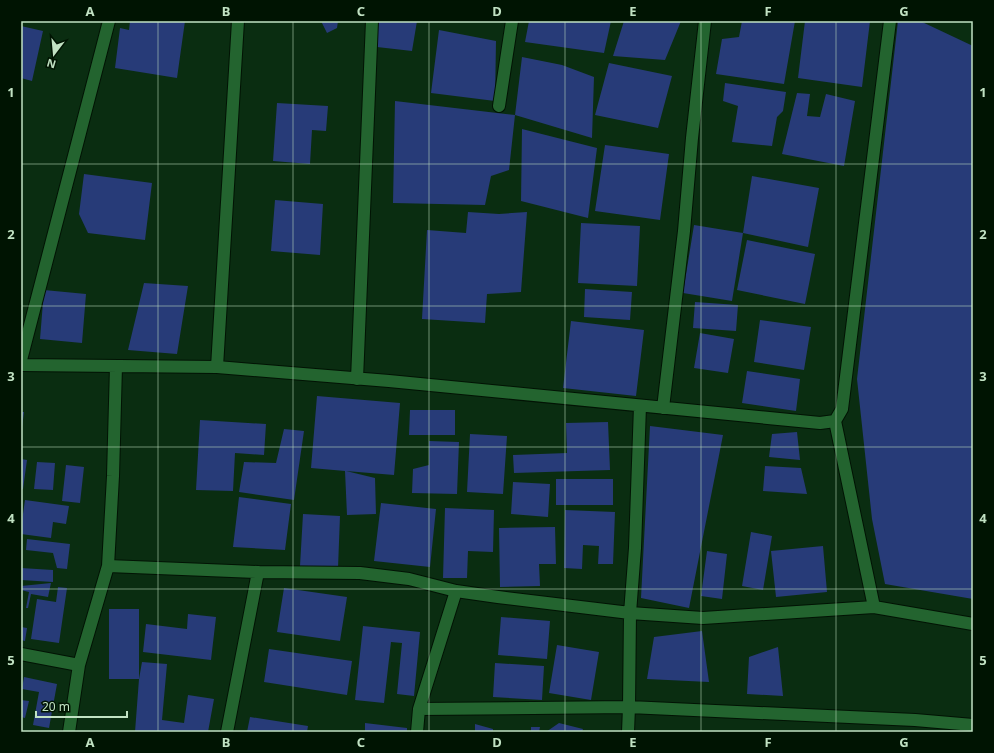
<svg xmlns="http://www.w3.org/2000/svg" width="994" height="753" viewBox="0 0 994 753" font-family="'Noto Sans',sans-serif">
	<rect width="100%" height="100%" fill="#0a2d11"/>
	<!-- building -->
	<path fill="#273b78" d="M130 21H185L177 78 115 68 120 28 129 30Z
		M321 21H338L337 28 327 33Z
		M377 21H417L412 51 377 47Z
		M529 21H611L604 53 525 42Z
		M624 21H681L665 60 613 56Z
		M742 21H795L784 84 716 74 722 39 739 37Z
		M805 21H870L862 87 798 78Z
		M898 21H920L973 46V599L885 584 872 519 857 379Z
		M21 26 43 31 32 81 21 78Z
		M439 30 496 41 495 101 431 93Z
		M522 57 562 65 594 77 592 138 515 115 509 170 491 176 485 205 393 203 395 101 515 115Z
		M609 63 672 76 658 128 595 115Z
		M725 83 786 92 783 111 777 117 772 146 732 142 738 106 723 101Z
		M797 93 810 94 807 116 820 117 826 94 855 101 844 166 782 154Z
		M277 103 328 106 326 131 312 130 310 164 273 161Z
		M522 129 597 148 588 218 521 201Z
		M605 145 669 154 660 220 595 211Z
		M84 174 152 183 145 240 88 233 79 214Z
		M752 176 819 188 808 247 743 233Z
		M275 200 323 204 320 255 271 251Z
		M468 212 499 214 527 212 521 292 487 294 485 323 422 319 427 230 466 233Z
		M581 223 640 226 637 286 578 283Z
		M694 225 743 233 732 301 683 293Z
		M747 240 815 254 805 304 737 290Z
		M144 283 188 286 177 354 128 350Z
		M585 289 632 292 630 320 584 317Z
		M44 290 86 294 82 343 40 339Z
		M695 302 738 305 736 331 693 328Z
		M760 320 811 327 804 370 754 362Z
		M571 321 644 330 636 396 563 388Z
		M700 333 734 339 728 373 694 368Z
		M747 371 800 379 796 411 742 403Z
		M317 396 400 403 394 475 346 471 375 478 376 514 347 515 345 471 311 468Z
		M410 410H455V435H409Z
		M21 412H24L22 427H21Z
		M200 420 266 424 264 455 235 453 233 491 196 490Z
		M608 422 610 470 514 473 513 455 567 453 566 423Z
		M650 426 723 435 689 608 641 598Z
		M284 429 304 431 294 500 239 492 244 462 276 463Z
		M797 432 800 460 769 457 772 434Z
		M470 434 507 436 503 494 467 492Z
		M429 441 459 442 457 494 412 493 413 469 429 465Z
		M21 459 27 460 23 489H21Z
		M37 462 55 463 53 490 34 489Z
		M66 465 84 467 80 503 62 501Z
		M765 466 801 468 807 494 763 491Z
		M556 479H613V505H556Z
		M513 482 550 484 548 517 511 514Z
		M239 497 291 504 285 550 233 547Z
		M25 500 69 506 66 524 53 522 51 538 21 534V528Z
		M381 503 436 509 430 567 374 561Z
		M445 508 494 510 493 552 468 551 467 578H443Z
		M565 510 615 512 613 564H598L599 546 583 545 582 569 564 568Z
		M303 514 340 516 338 568 300 566Z
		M555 527 556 564H539L540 586 500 587 499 528Z
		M751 532 772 536 763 590 742 586Z
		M27 539 70 544 67 569 57 568 53 553 26 550Z
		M823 546 827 592 776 597 771 551Z
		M707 551 727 554 722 599 701 596Z
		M21 568 53 570V582L21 580Z
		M51 583 48 597 31 594 28 608H26L29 592 21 590V586Z
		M58 587 67 588 59 643 31 639 37 599 56 602Z
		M284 588 347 597 340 641 277 632Z
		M109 609H139V679H109Z
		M188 614 216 617 211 660 143 652 146 624 187 629Z
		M501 617 550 621 547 659 498 655Z
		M363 626 420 632 414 696 397 694 402 643 391 642 384 703 355 700Z
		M21 627 27 628 25 641 21 640Z
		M702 631 709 682 647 679 654 637Z
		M557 645 599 652 591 700 549 693Z
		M778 647 783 696 747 694 749 657Z
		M269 649 352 661 347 695 264 682Z
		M142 662 167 664 162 720 184 723 188 695 214 699 208 732H135L139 679Z
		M495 663 544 666 542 700 493 697Z
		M24 677 57 684 49 728 33 725 39 692 22 689Z
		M21 700 29 701 25 718 21 717Z
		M250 717 308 726 307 732H247Z
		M365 723 407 728V732H365Z
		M559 723 583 729 582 732H546Z
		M475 724 493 729V732H475Z
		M531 727H540L539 732H531Z"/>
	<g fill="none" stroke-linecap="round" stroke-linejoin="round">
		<!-- minor casing -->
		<g stroke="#021304" stroke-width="14">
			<path id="minor" d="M499 106 512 21
				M21 360 109 21
				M21 365 217 367 389 381 820 423 835 421
				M217 367 238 21
				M357 379 372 21
				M663 408 684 231 692 138 705 21
				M108 566 258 572 360 573 409 579 456 591 498 597 630 613 703 618 874 607 973 624
				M874 607 835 421 842 409 890 21
				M21 654 79 665
				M419 709 629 707 915 720 973 725
				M69 732 79 665 108 566 113 476 116 366
				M227 732 258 572
				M417 732 419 709 456 591
				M628 732 629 707 630 613 635 548 640 406"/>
		</g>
		<!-- minor -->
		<use href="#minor" stroke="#23642f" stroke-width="12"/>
	</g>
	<!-- grid -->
	<path fill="none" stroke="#c1e2c3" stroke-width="1" stroke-opacity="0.55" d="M158 21V732M293 21V732M429 21V732M565 21V732M701 21V732M836 21V732M21 164H973M21 306H973M21 447H973M21 589H973"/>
	<!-- border -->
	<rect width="994" height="753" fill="none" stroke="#001402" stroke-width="44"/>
	<!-- north arrow -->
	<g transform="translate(54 54) rotate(196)" stroke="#001402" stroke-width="3" paint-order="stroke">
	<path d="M0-3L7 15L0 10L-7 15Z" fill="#c1e2c3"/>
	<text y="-6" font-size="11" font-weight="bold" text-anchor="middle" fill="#c1e2c3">N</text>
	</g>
	<!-- scale -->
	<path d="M36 711v6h91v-6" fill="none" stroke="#c1e2c3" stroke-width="2"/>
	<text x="42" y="711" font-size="12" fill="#c1e2c3" stroke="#001402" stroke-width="3" paint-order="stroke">20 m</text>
	<rect x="22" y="22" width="950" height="709" fill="none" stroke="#c1e2c3" stroke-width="1.5"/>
	<g font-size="13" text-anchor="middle" font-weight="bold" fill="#c1e2c3">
		<text x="90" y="16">A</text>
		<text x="226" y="16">B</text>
		<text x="361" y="16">C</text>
		<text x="497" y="16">D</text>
		<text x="633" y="16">E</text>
		<text x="768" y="16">F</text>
		<text x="904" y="16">G</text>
		<text x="11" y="97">1</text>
		<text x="983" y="97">1</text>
		<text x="11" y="239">2</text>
		<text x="983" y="239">2</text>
		<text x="11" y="381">3</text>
		<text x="983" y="381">3</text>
		<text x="11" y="523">4</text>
		<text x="983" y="523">4</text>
		<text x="11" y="665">5</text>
		<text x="983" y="665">5</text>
		<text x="90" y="747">A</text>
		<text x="226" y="747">B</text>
		<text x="361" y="747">C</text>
		<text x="497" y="747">D</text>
		<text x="633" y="747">E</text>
		<text x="768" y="747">F</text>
		<text x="904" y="747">G</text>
	</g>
</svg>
